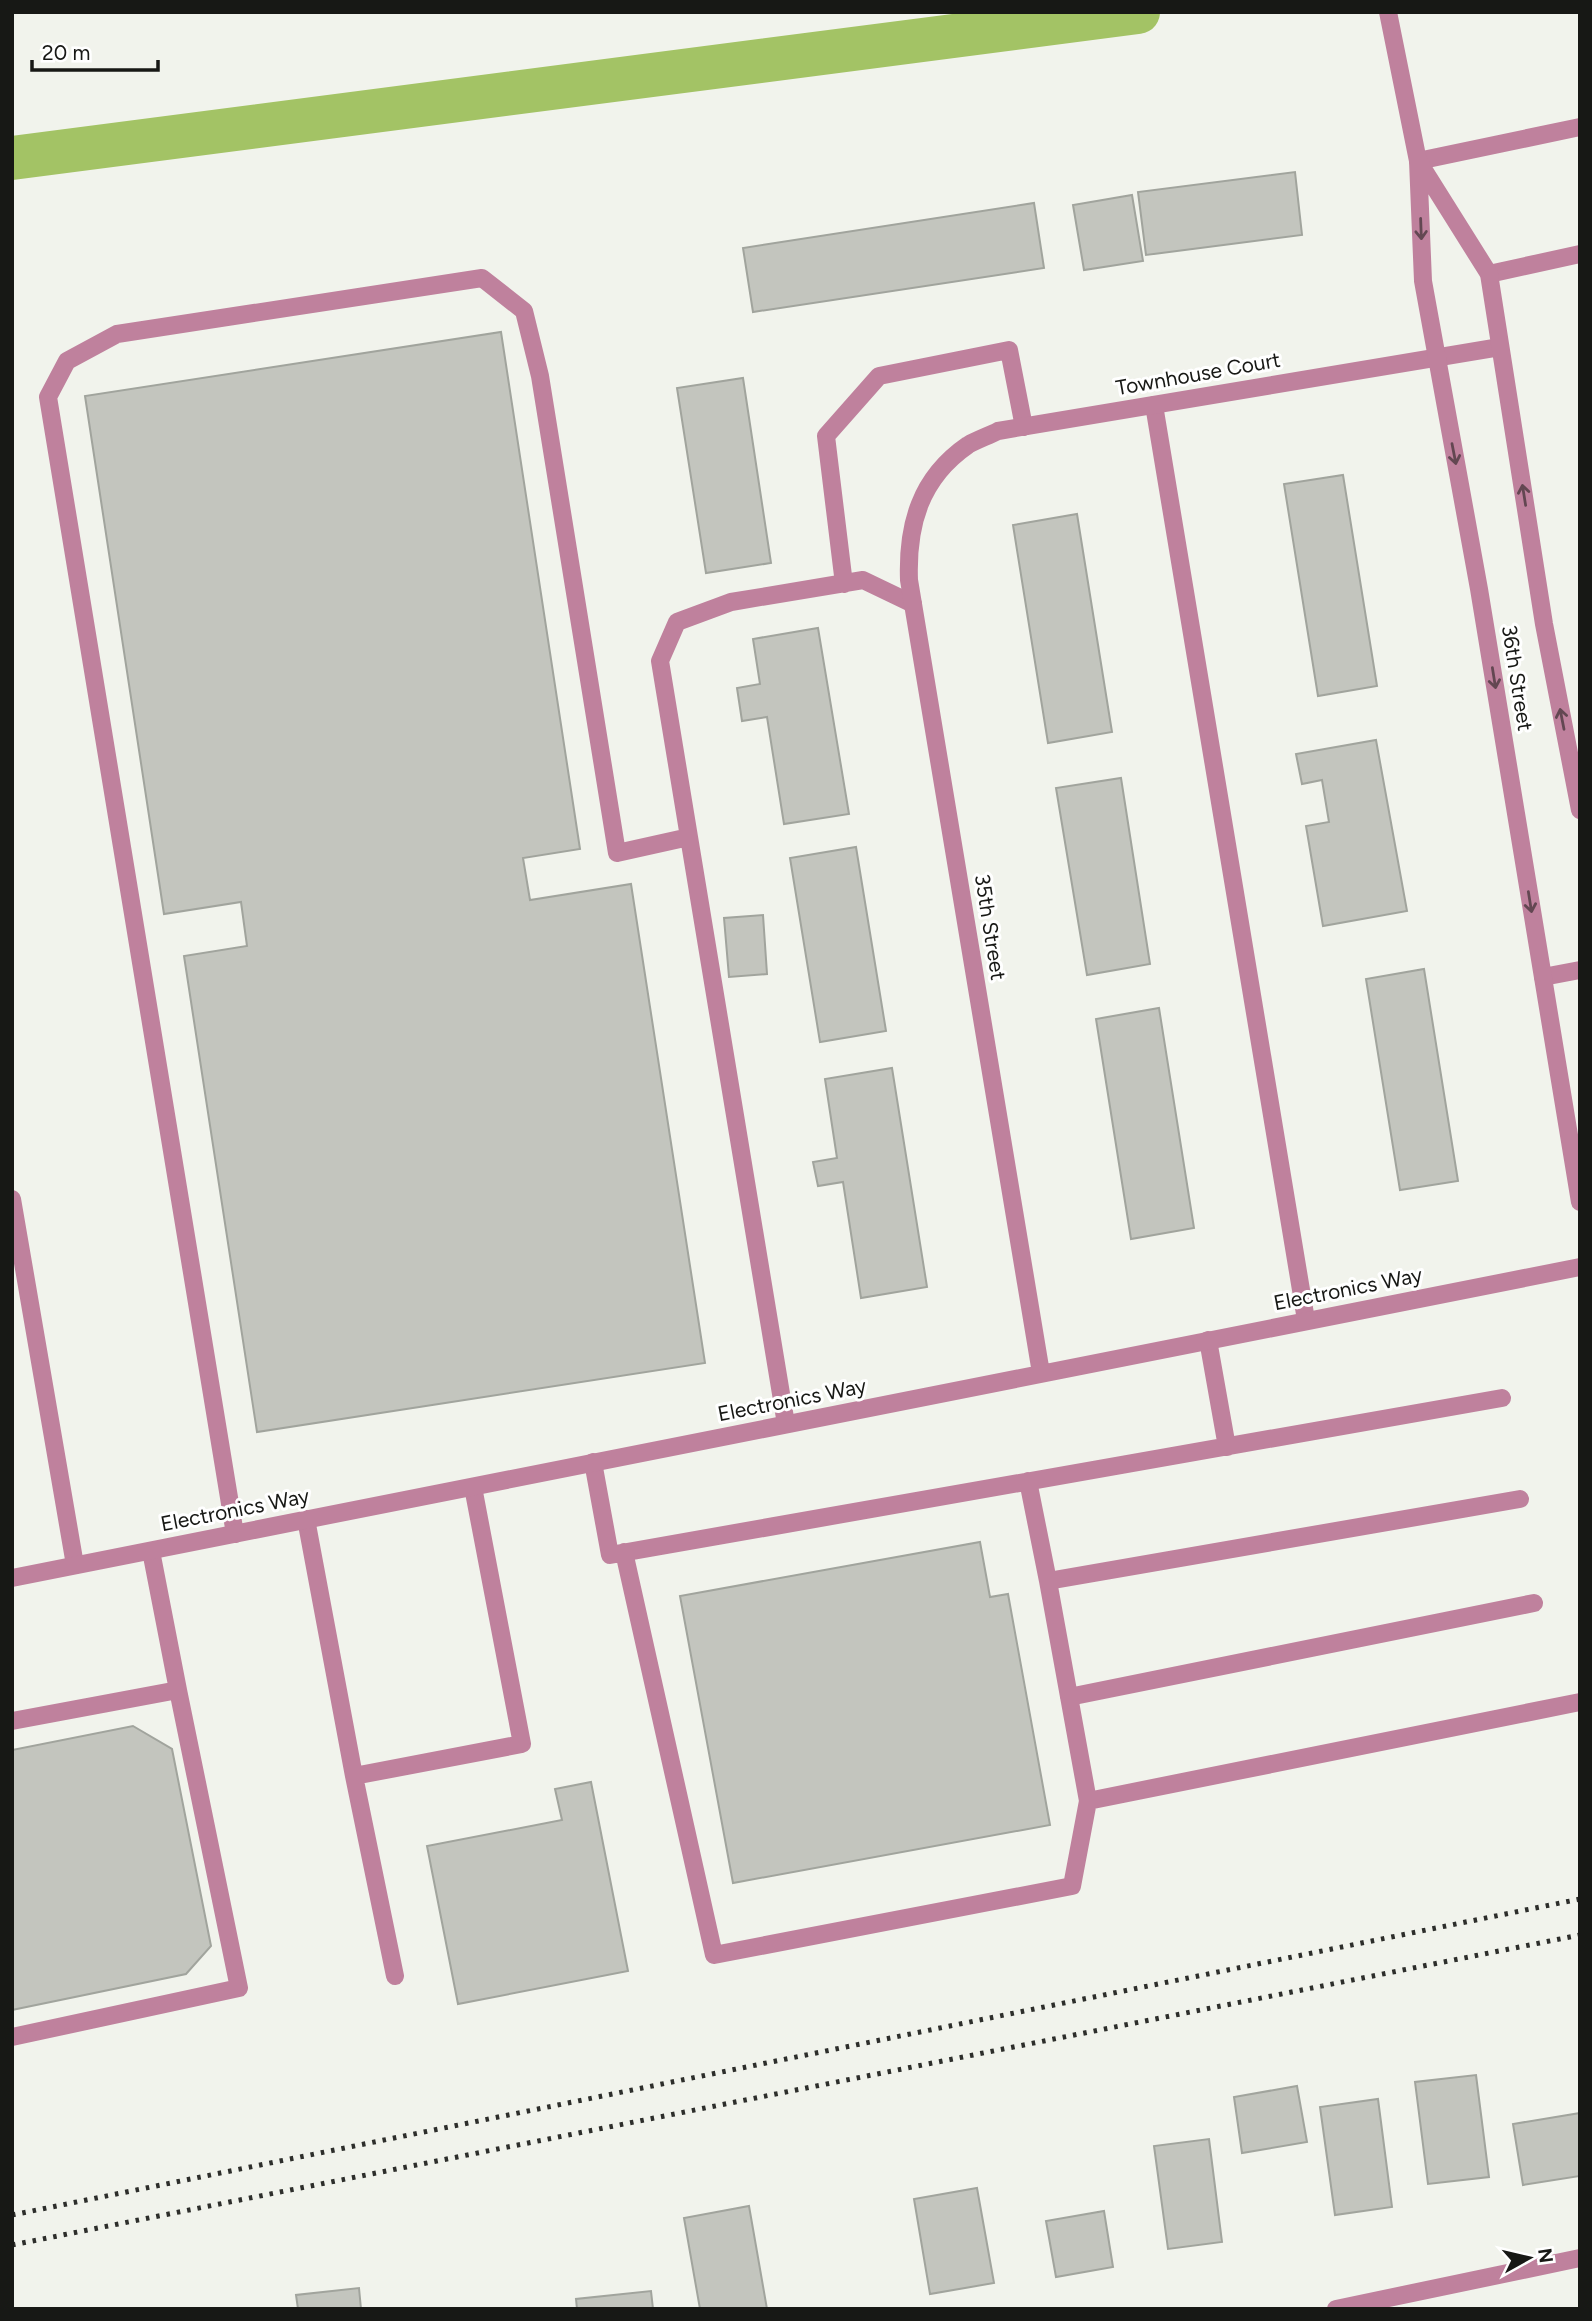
<svg xmlns="http://www.w3.org/2000/svg" width="1592" height="2321" viewBox="0 0 1592 2321" font-family="Figtree,sans-serif">
	<rect width="100%" height="100%" fill="#f1f3ec"/>
	<g fill="none" stroke-linecap="round" stroke-linejoin="round">
		<!-- canal -->
		<path stroke="#a3c365" stroke-width="44" d="M12 158 1138 12"/>
	</g>
	<!-- building -->
	<path fill="#c3c5be" stroke="#a1a49d" stroke-width="2" d="M1295 172 1302 235 1146 255 1138 192Z
		M1132 195 1143 261 1084 270 1073 205Z
		M1034 203 1044 268 753 312 743 248Z
		M501 332 580 849 523 858 530 900 631 884 705 1363 257 1432 184 956 247 946 241 902 164 914 85 396Z
		M743 378 771 563 706 573 677 388Z
		M1343 475 1377 686 1318 696 1284 484Z
		M1077 514 1112 732 1048 743 1013 525Z
		M818 628 849 814 784 824 767 717 742 721 737 688 760 684 753 639Z
		M1376 740 1407 911 1323 926 1306 826 1329 822 1322 780 1302 784 1296 754Z
		M1121 778 1150 964 1087 975 1056 788Z
		M856 847 886 1031 820 1042 790 858Z
		M763 915 767 974 729 977 724 918Z
		M1424 969 1458 1181 1400 1190 1366 979Z
		M1159 1008 1194 1228 1131 1239 1096 1019Z
		M892 1068 927 1287 861 1298 843 1182 818 1186 813 1162 837 1158 825 1079Z
		M980 1542 990 1597 1008 1594 1050 1825 733 1883 680 1596Z
		M133 1726 172 1749 211 1946 186 1974 12 2010V1750Z
		M591 1782 628 1971 458 2004 427 1846 562 1820 555 1789Z
		M1476 2075 1489 2177 1428 2184 1415 2082Z
		M1297 2086 1307 2142 1242 2153 1234 2097Z
		M1378 2099 1392 2207 1335 2215 1320 2107Z
		M1580 2113V2176L1523 2185 1513 2124Z
		M1209 2139 1222 2242 1168 2249 1154 2146Z
		M977 2188 994 2283 930 2294 914 2199Z
		M749 2206 767 2309H700L684 2218Z
		M1104 2211 1113 2267 1056 2277 1046 2221Z
		M359 2288 361 2309H298L296 2295Z
		M651 2291 653 2309H577L576 2299Z"/>
	<g fill="none" stroke-linecap="round" stroke-linejoin="round">
		<!-- service -->
		<path stroke="#bf819d" stroke-width="18" d="M1418 161 1580 127
			M1489 274 1580 254
			M1154 405 1306 1320
			M844 584 826 436 879 376 1009 350 1024 427
			M689 837 660 661 677 622 731 602 863 580 913 604
			M12 1199 75 1565
			M1208 1340 1227 1447
			M593 1462 610 1555 1502 1398
			M1028 1481 1048 1581 1520 1499
			M306 1519 354 1776 522 1744 473 1487
			M235 1534 48 397 67 361 117 334 482 278 524 311 540 376 617 853 689 837 786 1424
			M624 1552 714 1955 1072 1886 1088 1801
			M1048 1581 1088 1801 1580 1702
			M1069 1697 1534 1603
			M12 1721 178 1690 151 1551
			M354 1776 395 1976
			M12 2037 239 1988 178 1690"/>
		<!-- minor -->
		<path stroke="#bf819d" stroke-width="18" d="M1543 977 1580 970
			M1041 1373 909 580C907 525 920 478 968 445 977 440 988 436 998 431L1500 347
			M12 1578 1580 1267
			M1336 2309 1580 2258"/>
		<!-- tertiary -->
		<path stroke="#bf819d" stroke-width="18" d="M1388 12 1418 161 1423 281 1479 589 1580 1202
			M1420 164 1489 274 1544 624 1580 810"/>
		<!-- rail -->
		<path stroke="#2d2e2b" stroke-width="5" stroke-dasharray="3.5 7" stroke-linecap="butt" d="M12 2215 1580 1899
			M12 2245 1580 1935"/>
	</g>
	<!-- one-way arrows -->
	<defs><path id="oneway-shaft" d="M-6 0H5M1.5-3L5.5 0L1.5 3" fill="none" stroke-width="1.6" stroke-linecap="round" stroke-linejoin="round" transform="scale(1.75)"/></defs>
	<g stroke="#634752">
		<use href="#oneway-shaft" transform="translate(1421 229) rotate(88)"/>
		<use href="#oneway-shaft" transform="translate(1454 454) rotate(79)"/>
		<use href="#oneway-shaft" transform="translate(1524 495) rotate(-99)"/>
		<use href="#oneway-shaft" transform="translate(1494 678) rotate(81)"/>
		<use href="#oneway-shaft" transform="translate(1562 719) rotate(-101)"/>
		<use href="#oneway-shaft" transform="translate(1530 902) rotate(81)"/>
	</g>
	<g text-anchor="middle" stroke-width="6" stroke-linejoin="round" paint-order="stroke">
		<!-- street labels -->
		<g font-size="21" fill="#171815" stroke="#fff">
			<text transform="translate(1198 374) rotate(-10)" y="7">Townhouse Court</text>
			<text transform="translate(1517 678) rotate(81)" y="7">36th Street</text>
			<text transform="translate(990 927) rotate(81)" y="7">35th Street</text>
			<text transform="translate(1348 1289) rotate(-11)" y="7">Electronics Way</text>
			<text transform="translate(792 1400) rotate(-11)" y="7">Electronics Way</text>
			<text transform="translate(235 1510) rotate(-11)" y="7">Electronics Way</text>
		</g>
	</g>
	<!-- border -->
	<rect width="1592" height="2321" fill="none" stroke="#171815" stroke-width="28"/>
	<!-- north arrow -->
	<g transform="translate(1529 2258) rotate(82)" stroke="#ffffff" stroke-width="5" paint-order="stroke">
	<path d="M0-5L12 26L0 18L-12 26Z" fill="#171815"/>
	<text y="-10" font-size="19" font-weight="bold" text-anchor="middle" fill="#171815">N</text>
	</g>
	<!-- scale -->
	<path d="M32 60v10h126v-10" fill="none" stroke="#171815" stroke-width="3.5"/>
	<text x="42" y="60" font-size="21" fill="#171815" stroke="#ffffff" stroke-width="5" paint-order="stroke">20 m</text>
</svg>
